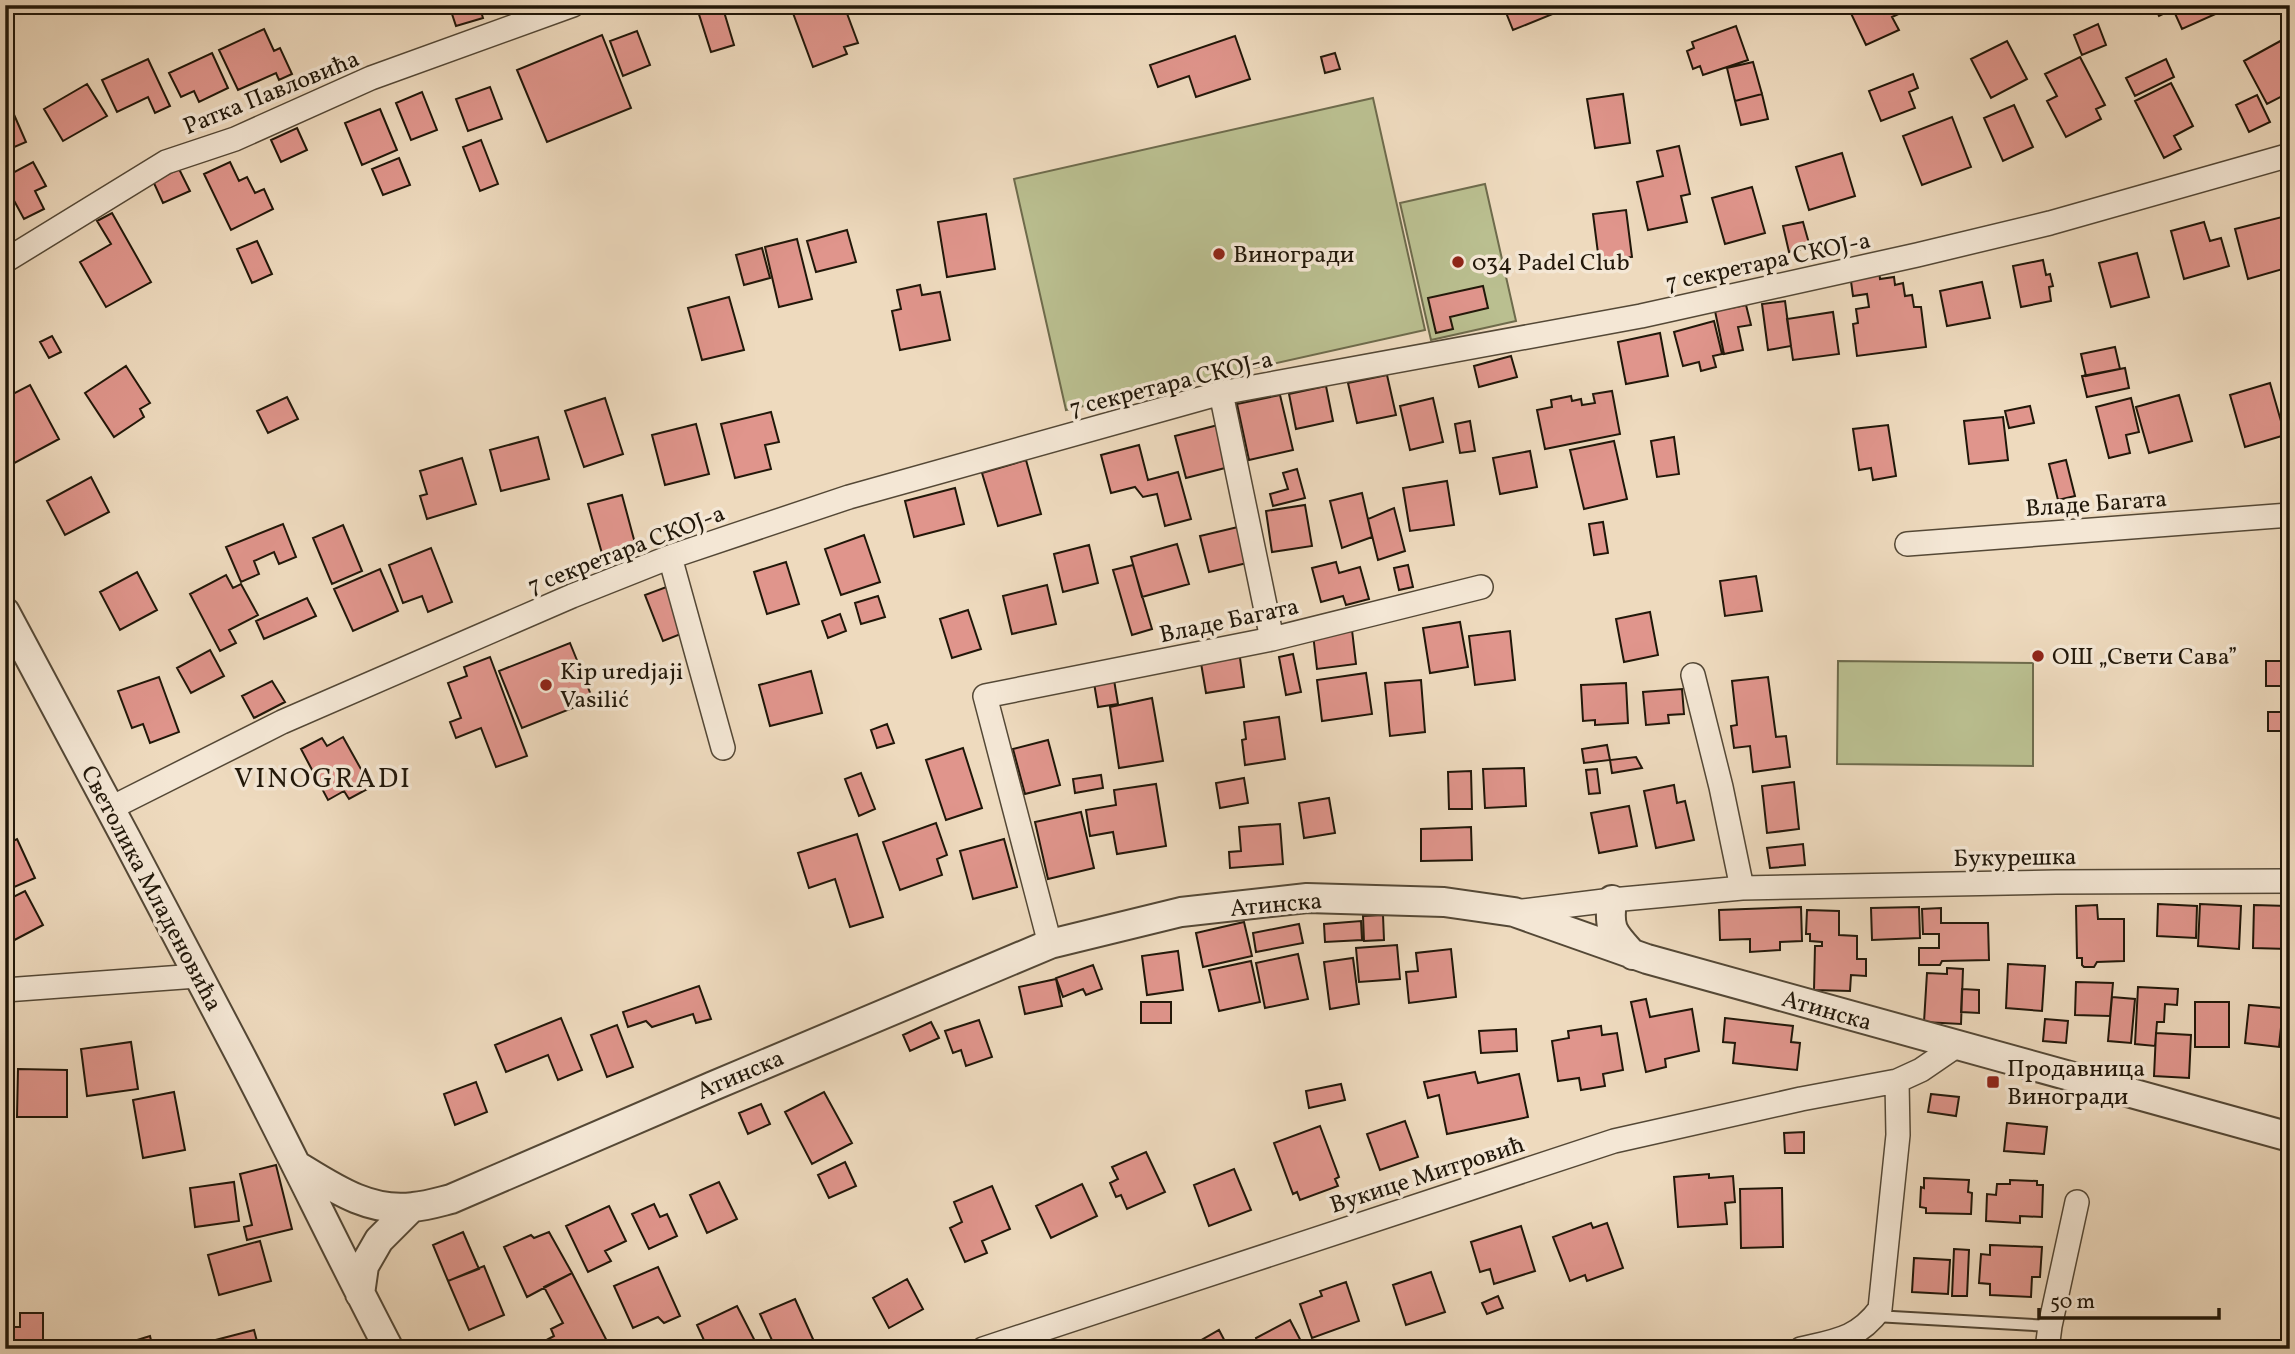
<svg xmlns="http://www.w3.org/2000/svg" width="2295" height="1354" viewBox="0 0 2295 1354" font-family="Vollkorn,serif">
	<rect width="100%" height="100%" fill="#eedabe"/>
	<filter id="stains"><feTurbulence type="fractalNoise" baseFrequency=".00286" numOctaves="4"/><feColorMatrix values="0 0 0 0 .2 0 0 0 0 .09 0 0 0 0 .02 0 0 0 .5 -.17"/></filter>
	<radialGradient id="worn" r=".72"><stop offset=".6" stop-color="#630" stop-opacity="0"/><stop offset="1" stop-color="#630" stop-opacity=".3"/></radialGradient>
	<!-- green -->
	<path fill="#babf90" stroke="#6e6b4c" stroke-width="2" d="M1373 98 1425 330 1066 410 1014 179Z
		M1485 184 1516 321 1431 340 1400 203Z
		M1838 661 2033 663V766L1837 764Z"/>
	<!-- building -->
	<path fill="#e0958c" stroke="#211709" stroke-width="2" d="M449 5H479L483 18 456 26Z
		M696 5H722L734 45 711 52Z
		M790 5H853L845 8 858 43 844 47 847 54 813 67Z
		M1503 5H1564L1565 9 1513 30Z
		M1847 5H1900L1903 12 1892 17 1899 30 1866 45Z
		M2154 5H2217L2220 12 2182 29 2173 9 2159 16Z
		M2098 24 2106 45 2082 55 2074 35Z
		M1736 26 1748 60 1703 75 1700 66 1693 69 1687 51 1694 48 1692 42Z
		M264 29 274 51 280 48 292 74 279 80 276 73 238 90 219 50Z
		M637 31 650 65 623 76 610 41Z
		M602 35 631 108 547 142 517 70Z
		M1235 36 1250 79 1196 97 1189 76 1158 87 1150 65Z
		M2284 39 2290 51V92L2267 104 2244 61Z
		M2007 41 2027 79 1991 98 1971 59Z
		M212 53 228 88 199 102 194 91 181 97 169 73Z
		M1335 53 1340 69 1325 73 1321 57Z
		M2080 57 2105 105 2096 109 2101 119 2066 137 2047 101 2057 96 2045 74Z
		M148 59 170 106 155 113 148 97 117 112 102 80Z
		M2166 59 2174 77 2135 96 2126 78Z
		M1753 62 1762 94 1735 101 1727 68Z
		M1913 74 1918 88 1909 92 1915 108 1881 121 1869 91Z
		M2171 83 2193 126 2174 136 2181 149 2164 158 2135 101Z
		M87 84 107 116 63 141 44 109Z
		M490 87 502 119 468 131 456 99Z
		M422 92 437 130 411 140 396 103Z
		M5 94 26 142 5 151Z
		M1623 94 1630 143 1595 148 1587 99Z
		M1762 94 1768 119 1741 125 1735 101Z
		M2257 95 2270 122 2249 132 2236 105Z
		M2014 105 2033 147 2003 161 1984 118Z
		M380 109 397 150 362 165 345 123Z
		M1952 117 1971 167 1922 185 1903 136Z
		M297 128 307 150 281 162 271 140Z
		M481 140 498 184 480 191 463 147Z
		M1679 146 1690 194 1681 196 1687 222 1648 230 1637 182 1663 176 1657 151Z
		M1842 153 1855 196 1809 210 1796 167Z
		M399 158 410 185 383 195 372 169Z
		M33 162 46 186 35 191 44 209 24 219 5 184V177Z
		M230 162 239 181 247 177 255 193 264 189 273 209 231 230 204 174Z
		M179 169 190 191 163 203 153 181Z
		M1752 187 1765 233 1725 244 1712 198Z
		M1626 210 1632 257 1599 261 1593 214Z
		M112 213 151 282 106 307 80 262 111 244 97 221Z
		M986 214 995 269 947 277 938 222Z
		M2290 215V267L2248 279 2235 229Z
		M1803 222 1810 247 1789 252 1783 226Z
		M2204 222 2210 241 2221 238 2229 266 2184 279 2171 231Z
		M847 230 856 262 816 272 807 241Z
		M797 239 812 299 779 307 765 247Z
		M257 241 272 274 252 283 237 249Z
		M762 248 770 278 744 285 736 255Z
		M2137 253 2149 297 2111 307 2099 263Z
		M2043 260 2046 275 2050 274 2053 286 2049 287 2051 301 2021 307 2013 266Z
		M1879 270 1880 279 1894 277 1895 285 1903 283 1905 296 1912 295 1914 307H1921L1926 347 1857 356 1853 324 1858 323 1856 309 1869 307 1867 294 1853 296 1850 274Z
		M1982 282 1990 318 1947 326 1940 291Z
		M920 285 922 295 940 292 950 340 900 350 892 311 901 309 897 290Z
		M1483 286 1488 308 1450 317 1453 329 1436 333 1428 298Z
		M729 297 744 350 702 360 688 308Z
		M1785 301 1791 346 1768 350 1762 304Z
		M1746 305 1751 325 1738 327 1743 350 1724 354 1715 311Z
		M1833 312 1839 354 1793 360 1787 319Z
		M1714 321 1722 354 1713 356 1716 367 1701 371 1699 362 1683 366 1674 332Z
		M1660 333 1668 376 1626 384 1618 342Z
		M52 336 61 352 49 358 40 342Z
		M2115 347 2120 369 2086 376 2081 354Z
		M1511 356 1517 377 1479 387 1474 366Z
		M126 366 150 403 140 409 144 417 114 437 85 393Z
		M2125 368 2129 388 2087 397 2082 376Z
		M1387 375 1396 415 1357 423 1348 383Z
		M2270 383 2285 435 2245 447 2230 395Z
		M30 385 59 439 9 466 5 459V398Z
		M1326 386 1333 421 1296 429 1289 394Z
		M1612 391 1620 434 1545 449 1537 410 1552 407 1551 400 1571 396 1572 401 1581 399 1582 405 1595 403 1593 394Z
		M1280 395 1293 450 1249 460 1237 404Z
		M2179 395 2192 441 2149 453 2136 407Z
		M287 397 298 419 268 433 257 411Z
		M605 398 623 454 584 467 565 411Z
		M1433 398 1443 442 1410 450 1400 406Z
		M2131 398 2139 432 2126 435 2130 453 2109 458 2096 407Z
		M2030 406 2034 423 2009 428 2005 411Z
		M771 412 779 442 765 445 771 469 735 478 721 424Z
		M2003 417 2008 460 1969 464 1964 421Z
		M1470 421 1475 451 1460 453 1455 424Z
		M696 424 709 474 665 485 652 435Z
		M1218 425 1229 467 1186 478 1175 436Z
		M1888 425 1896 476 1873 480 1871 468 1859 470 1853 429Z
		M538 437 549 479 501 491 490 450Z
		M1674 437 1679 474 1657 477 1651 441Z
		M1614 441 1627 499 1584 509 1570 450Z
		M1139 445 1148 480 1178 472 1191 519 1165 526 1157 494 1143 497 1135 487 1111 493 1101 455Z
		M1530 451 1537 487 1500 494 1493 458Z
		M462 458 476 504 427 519 420 496 427 494 420 471Z
		M1026 460 1041 514 998 526 982 473Z
		M2066 460 2075 496 2058 500 2049 464Z
		M1297 469 1305 498 1273 506 1270 494 1288 489 1283 473Z
		M91 477 109 512 65 535 47 501Z
		M1447 481 1454 525 1410 531 1403 488Z
		M955 488 964 524 914 537 905 501Z
		M1362 493 1372 537 1342 548 1330 501Z
		M622 495 636 547 603 557 588 504Z
		M1305 505 1312 546 1272 552 1266 511Z
		M1394 508 1405 551 1378 560 1368 519Z
		M1603 522 1608 553 1594 555 1589 524Z
		M283 524 296 557 279 564 274 552 254 561 259 574 241 582 226 547Z
		M343 525 362 571 332 584 313 538Z
		M1238 527 1247 563 1209 572 1200 536Z
		M864 535 880 582 841 595 825 549Z
		M1177 544 1189 584 1142 597 1131 557Z
		M1089 545 1098 583 1063 592 1054 554Z
		M431 548 452 602 428 612 422 596 403 603 389 565Z
		M786 562 799 604 767 614 754 572Z
		M1336 562 1339 573 1360 567 1369 599 1346 605 1343 596 1321 602 1312 568Z
		M1133 565 1152 629 1132 635 1113 570Z
		M1408 565 1413 587 1399 590 1394 568Z
		M380 569 398 611 353 631 334 589Z
		M137 572 157 610 120 630 100 592Z
		M226 575 233 588 241 584 258 615 229 630 236 643 220 651 190 594Z
		M1756 576 1762 611 1725 616 1720 581Z
		M1047 585 1056 624 1012 634 1003 596Z
		M669 586 686 632 663 641 645 595Z
		M878 596 885 617 861 624 855 603Z
		M307 598 316 616 264 639 256 621Z
		M968 610 981 649 952 658 940 619Z
		M1650 612 1658 655 1624 662 1616 619Z
		M840 614 846 631 828 638 822 621Z
		M1460 622 1468 667 1430 673 1423 628Z
		M1352 630 1356 664 1317 669 1313 634Z
		M1510 631 1515 680 1475 685 1469 636Z
		M570 643 593 700 522 728 499 671Z
		M210 650 224 676 191 693 177 668Z
		M1239 651 1244 687 1206 693 1200 657Z
		M1293 654 1301 692 1286 695 1279 657Z
		M490 657 527 756 496 767 481 728 456 738 450 722 461 718 448 683 467 676 464 667Z
		M2266 661H2290V731H2268V712H2289V686H2266Z
		M811 671 822 713 770 726 759 685Z
		M1366 673 1372 714 1322 721 1317 680Z
		M159 677 179 732 150 743 143 724 132 728 118 691Z
		M1768 677 1776 737 1786 736 1790 767 1753 772 1750 746 1734 748 1731 726 1737 725 1732 681Z
		M1114 680 1118 704 1098 707 1094 683Z
		M1421 680 1425 732 1390 736 1385 683Z
		M272 681 285 702 254 718 242 696Z
		M1626 683 1628 723 1595 725V720L1583 721 1581 685Z
		M1682 689 1684 714 1668 715 1669 723 1646 725 1643 692Z
		M1152 698 1163 761 1119 768 1110 707Z
		M1279 717 1285 759 1245 765 1242 740 1246 739 1244 722Z
		M887 724 894 743 877 748 871 730Z
		M343 737 371 787 349 799 344 791 328 800 301 749 322 738 327 746Z
		M1048 740 1060 785 1025 794 1013 749Z
		M1607 745 1610 760 1584 763 1582 749Z
		M963 748 982 808 946 820 926 760Z
		M1636 757 1642 768 1612 773 1610 760Z
		M1524 768 1526 806 1485 808 1483 769Z
		M1597 769 1600 793 1589 794 1586 770Z
		M1471 771 1472 809H1449L1448 772Z
		M861 773 875 809 859 816 845 779Z
		M1101 775 1103 788 1075 793 1073 779Z
		M1244 778 1248 803 1220 808 1216 783Z
		M1794 782 1799 829 1767 833 1762 786Z
		M1156 784 1166 846 1117 854 1113 832 1090 836 1086 810 1116 805 1114 790Z
		M1674 785 1677 803 1685 801 1694 840 1656 848 1644 791Z
		M1329 798 1335 833 1304 838 1299 803Z
		M1629 806 1637 846 1599 853 1591 813Z
		M1081 812 1094 868 1048 879 1035 822Z
		M936 823 947 855 937 859 942 875 900 890 883 842Z
		M1280 824 1283 864 1230 868 1229 852 1241 851 1239 827Z
		M1471 827 1472 860 1421 861V829Z
		M857 834 883 917 850 927 835 879 809 888 798 853Z
		M17 839 35 878 5 891V845Z
		M1004 839 1017 887 973 899 960 851Z
		M1803 844 1805 865 1770 868 1767 848Z
		M25 891 43 925 5 945V901Z
		M2158 904 2197 906 2196 938 2157 936Z
		M2200 904 2241 906 2239 949 2198 946Z
		M2097 905 2098 919H2124V961L2097 962 2094 967H2084L2082 965V958H2077L2076 906Z
		M2254 905 2290 906V949L2253 948Z
		M1801 907 1802 941 1780 942V950L1750 952V939L1720 940 1719 910Z
		M1919 907 1920 938 1872 940 1871 908Z
		M1941 908V923H1988L1989 960 1942 961 1940 965H1919V948H1939V934H1923L1922 909Z
		M1807 910 1839 911V935L1857 936V959H1866V976L1851 975 1850 991 1814 990 1815 946H1822V942L1810 941V934H1806Z
		M1383 915 1384 940 1364 941 1363 916Z
		M1361 921 1362 940 1325 942 1324 924Z
		M1244 922 1252 956 1203 967 1196 933Z
		M1299 924 1303 943 1256 952 1253 933Z
		M1397 945 1400 979 1359 982 1356 948Z
		M1451 949 1456 997 1409 1003 1406 972 1418 971 1416 953Z
		M1178 951 1183 990 1147 995 1142 956Z
		M1298 954 1308 999 1265 1008 1256 963Z
		M1353 958 1359 1004 1330 1009 1324 962Z
		M1251 961 1260 1002 1219 1011 1209 970Z
		M2008 964 2045 966 2042 1011 2006 1008Z
		M1093 965 1102 989 1086 995 1083 989 1063 997 1056 978Z
		M1947 968 1963 969 1961 1024 1924 1022 1927 973 1947 974Z
		M1056 979 1062 1006 1025 1014 1019 987Z
		M2076 982 2113 983 2110 1016 2075 1015Z
		M699 986 711 1019 696 1023 693 1014 652 1027 646 1021 628 1027 623 1012Z
		M2138 987 2178 989 2177 1005 2165 1004 2164 1022H2157L2155 1046 2135 1044Z
		M1962 989 1979 990V1013L1961 1012Z
		M2112 997 2135 999 2131 1043 2108 1041Z
		M1646 999 1650 1017 1692 1009 1699 1051 1665 1059 1666 1067 1646 1072 1631 1002Z
		M1141 1002H1171V1023H1141Z
		M2195 1002H2229V1047H2195Z
		M2249 1005 2283 1008 2279 1047 2245 1043Z
		M561 1018 582 1070 558 1080 548 1055 506 1072 495 1045Z
		M1725 1018 1793 1026 1791 1042 1800 1043 1797 1070 1733 1063 1735 1043 1723 1042Z
		M2045 1019 2068 1021 2066 1043 2043 1041Z
		M979 1020 992 1057 966 1066 961 1050 953 1053 945 1031Z
		M931 1022 939 1038 910 1051 903 1035Z
		M617 1025 633 1067 607 1077 591 1035Z
		M1601 1026 1602 1035 1617 1033 1623 1070 1603 1074 1605 1086 1581 1090 1579 1078 1558 1081 1552 1041 1569 1038 1568 1031Z
		M1516 1029 1517 1051 1481 1053 1479 1031Z
		M2156 1033 2191 1035 2189 1078 2154 1076Z
		M131 1042 138 1089 87 1096 81 1049Z
		M18 1069 67 1070V1117H17Z
		M1475 1072 1478 1083 1519 1074 1528 1117 1447 1134 1439 1095 1428 1098 1424 1082Z
		M476 1082 487 1112 455 1125 444 1094Z
		M1341 1084 1345 1100 1309 1108 1306 1091Z
		M174 1092 185 1150 143 1158 133 1100Z
		M824 1092 852 1143 812 1164 785 1112Z
		M1931 1094 1959 1097 1956 1116 1928 1112Z
		M761 1104 770 1124 748 1134 739 1113Z
		M1405 1121 1418 1157 1380 1170 1367 1134Z
		M2007 1123 2047 1127 2044 1154 2004 1151Z
		M1320 1126 1339 1177 1335 1179 1338 1186 1300 1200 1297 1192 1293 1194 1274 1143Z
		M1804 1132V1153H1785L1784 1133Z
		M1146 1152 1165 1192 1127 1209 1121 1195 1116 1197 1110 1183 1118 1179 1112 1167Z
		M845 1162 856 1186 829 1198 818 1175Z
		M276 1165 292 1229 247 1240 244 1227 252 1225 240 1174Z
		M1234 1169 1251 1210 1209 1226 1194 1185Z
		M1709 1174V1178L1733 1176 1735 1202 1725 1203 1727 1224 1678 1227 1674 1177Z
		M1924 1178 1969 1180 1968 1192 1972 1193 1971 1214 1926 1213V1208L1920 1207 1921 1187 1924 1188Z
		M2010 1180 2037 1181V1185H2043L2042 1217 2020 1216V1223L1986 1221 1987 1194 1996 1195 1997 1184H2010Z
		M234 1182 239 1221 195 1227 190 1188Z
		M719 1182 737 1219 707 1233 690 1195Z
		M1082 1184 1097 1216 1051 1238 1036 1206Z
		M992 1186 1010 1229 982 1241 987 1253 965 1262 950 1228 962 1222 954 1202Z
		M1782 1188 1783 1247 1741 1248 1740 1189Z
		M654 1204 660 1217 667 1214 677 1236 649 1249 632 1214Z
		M609 1206 626 1241 605 1251 611 1261 588 1272 566 1226Z
		M1591 1223 1593 1228 1607 1223 1623 1268 1587 1281 1585 1275 1570 1281 1553 1237Z
		M1521 1226 1535 1271 1494 1284 1490 1269 1480 1272 1471 1242Z
		M463 1232 479 1269 448 1281 433 1245Z
		M549 1232 572 1273 527 1297 504 1247 531 1235 534 1238Z
		M260 1241 271 1281 219 1295 208 1255Z
		M1990 1245 2042 1247 2040 1277H2032L2031 1297 1990 1295V1284L1979 1283 1981 1254 1990 1255Z
		M1954 1249 1969 1250 1967 1296H1952Z
		M1914 1258 1950 1260 1948 1294 1912 1292Z
		M484 1266 504 1315 469 1330 448 1281Z
		M658 1267 680 1316 664 1323 658 1317 633 1328 614 1286Z
		M1431 1272 1445 1312 1406 1325 1393 1285Z
		M572 1273 611 1349H538L537 1345 554 1336 551 1329 563 1323 544 1287Z
		M907 1279 923 1309 889 1328 873 1298Z
		M1346 1282 1359 1321 1312 1338 1300 1304 1322 1296 1320 1291Z
		M1498 1296 1503 1308 1487 1314 1482 1303Z
		M795 1299 817 1348 816 1349H776L760 1314Z
		M737 1306 756 1343 744 1349H708L697 1325Z
		M20 1313H43V1349H5V1327H20Z
		M1290 1320 1305 1349H1260L1256 1338Z
		M254 1330 259 1349H201L200 1344Z
		M1219 1330 1229 1349H1198L1200 1347 1198 1342Z
		M150 1336 153 1349H125L124 1344Z
		M69 1340H91L93 1349H52V1346H69Z"/>
	<g fill="none" stroke-linecap="round" stroke-linejoin="round">
		<!-- service casing -->
		<g stroke="#544836" stroke-width="14">
			<path id="service" d="M1875 1316 2050 1326"/>
		</g>
		<!-- minor casing -->
		<g stroke="#544836" stroke-width="26">
			<path id="minor" d="M5 261 166 162 235 139 371 78 573 5
				M1221 393 1272 639
				M1907 544 2290 515
				M670 557 723 748
				M1693 675 1721 787 1742 888
				M111 808 282 722 572 596 670 557 849 497 1221 393 1641 316 1917 255 2050 223 2290 155
				M1514 912 1612 900 1742 888 2056 882 2290 881
				M1050 944 985 696 1272 639 1481 587
				M5 990 197 976
				M983 1349 1614 1141 1801 1099 1897 1081 1921 1070 1956 1046
				M1801 1349C1835 1341 1858 1339 1880 1309L1898 1135 1897 1081
				M2047 1349 2050 1326 2077 1202"/>
		</g>
		<!-- tertiary casing -->
		<g stroke="#544836" stroke-width="32">
			<path id="tertiary" d="M5 612C84 758 161 904 238 1051 290 1150 337 1250 389 1349
				M1612 900C1608 930 1613 933 1633 955
				M296 1165C332 1187 369 1213 413 1207 426 1206 439 1202 451 1199L713 1086 1050 944 1181 912 1307 898 1444 902 1514 912 1647 959 2290 1137
				M360 1294 364 1266 379 1240 411 1208"/>
		</g>
		<!-- service -->
		<use href="#service" stroke="#f4e7d5" stroke-width="10"/>
		<!-- minor -->
		<use href="#minor" stroke="#f4e7d5" stroke-width="23"/>
		<!-- tertiary -->
		<use href="#tertiary" stroke="#f4e7d5" stroke-width="28"/>
	</g>
	<!-- markers -->
	<g fill="#8f2418" stroke="#f4e7d5" stroke-width="2.5">
		<circle cx="1219" cy="254" r="7"/>
		<circle cx="1458" cy="262" r="7"/>
		<circle cx="2038" cy="656" r="7"/>
		<circle cx="546" cy="685" r="7"/>
		<rect x="1986" y="1075" width="14" height="14" rx="3.5"/>
	</g>
	<g text-anchor="middle" stroke-width="7" stroke-linejoin="round" paint-order="stroke">
		<!-- street labels -->
		<g font-size="24" fill="#211709" stroke="#f4e7d5">
			<text transform="translate(271 92) rotate(-22)" y="8">Ратка Павловића</text>
			<text transform="translate(1768 261) rotate(-12)" y="8">7 секретара СКОЈ-а</text>
			<text transform="translate(1171 383) rotate(-14)" y="8">7 секретара СКОЈ-а</text>
			<text transform="translate(2096 503) rotate(-4)" y="8">Владе Багата</text>
			<text transform="translate(626 549) rotate(-21)" y="8">7 секретара СКОЈ-а</text>
			<text transform="translate(1229 620) rotate(-12)" y="8">Владе Багата</text>
			<text transform="translate(2015 857) rotate(-1)" y="8">Букурешка</text>
			<text transform="translate(152 888) rotate(62)" y="8">Светолика Младеновића</text>
			<text transform="translate(1276 904) rotate(-5)" y="8">Атинска</text>
			<text transform="translate(1827 1010) rotate(16)" y="8">Атинска</text>
			<text transform="translate(740 1074) rotate(-23)" y="8">Атинска</text>
			<text transform="translate(1427 1174) rotate(-18)" y="8">Вукице Митровић</text>
		</g>
		<!-- poi labels -->
		<g font-size="24" fill="#211709" stroke="#f4e7d5" text-anchor="start">
			<text x="1233" y="262">Виногради</text>
			<text x="1472" y="270">034 Padel Club</text>
			<text x="2052" y="664">ОШ „Свети Сава”</text>
			<text x="560" y="679">Kip uredjaji<tspan x="560" dy="28">Vasilić</tspan></text>
			<text x="2007" y="1076">Продавница<tspan x="2007" dy="28">Виногради</tspan></text>
		</g>
		<!-- quarter labels -->
		<g font-size="28" letter-spacing="2" fill="#211709" stroke="#f4e7d5">
			<text x="323" y="787">VINOGRADI</text>
		</g>
	</g>
	<!-- margin -->
	<rect width="2295" height="1354" fill="none" stroke="#eedabe" stroke-width="28"/>
	<rect x="7" y="7" width="2281" height="1340" fill="none" stroke="#211709" stroke-width="3.5"/>
	<rect x="14" y="14" width="2267" height="1326" fill="none" stroke="#211709" stroke-width="2"/>
	<!-- scale -->
	<path d="M2039 1308v10h180v-10" fill="none" stroke="#211709" stroke-width="3.5"/>
	<text x="2050" y="1308" font-size="21" fill="#211709" stroke="#f4e7d5" stroke-width="5" paint-order="stroke">50 m</text>
	<rect width="100%" height="100%" filter="url(#stains)"/>
	<rect width="100%" height="100%" fill="url(#worn)"/>
</svg>
